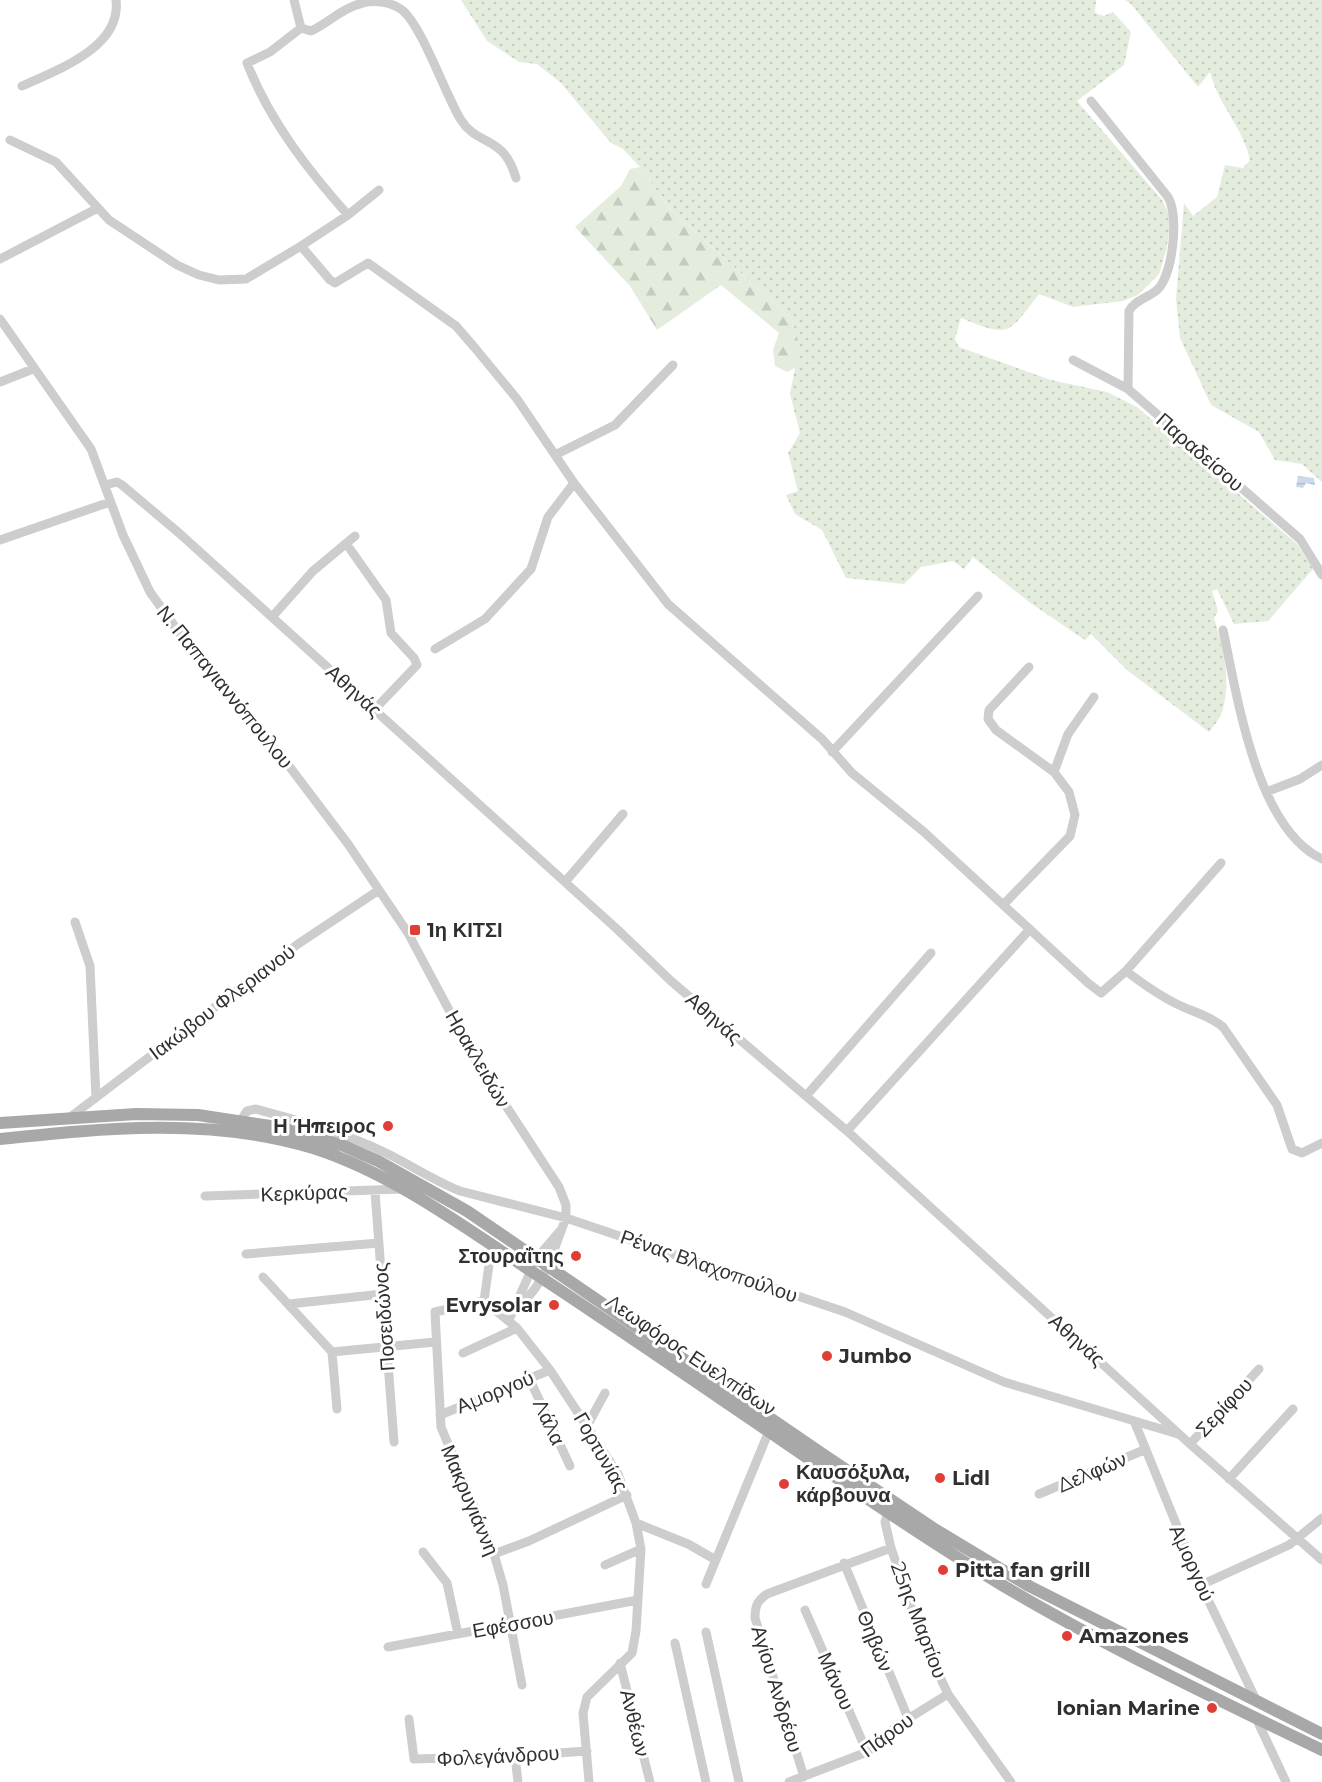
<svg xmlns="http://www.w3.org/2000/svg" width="1322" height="1782" viewBox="0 0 1322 1782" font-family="Montserrat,sans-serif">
	<defs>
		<pattern id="grass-dots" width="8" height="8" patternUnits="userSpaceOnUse" patternTransform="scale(1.5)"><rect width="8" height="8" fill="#e4ecde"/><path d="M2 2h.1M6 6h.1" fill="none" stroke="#c4cbbf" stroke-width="1.8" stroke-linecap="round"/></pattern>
		<pattern id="forest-firs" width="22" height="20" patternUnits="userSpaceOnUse" patternTransform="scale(1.5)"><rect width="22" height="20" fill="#e4ecde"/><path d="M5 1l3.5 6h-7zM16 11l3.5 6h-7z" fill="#c4cbbf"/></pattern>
		<pattern id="water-rules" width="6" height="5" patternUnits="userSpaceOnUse" patternTransform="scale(1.5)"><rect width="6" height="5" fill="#cbdbeb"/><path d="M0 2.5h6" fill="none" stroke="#afbcca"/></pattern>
	</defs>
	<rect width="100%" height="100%" fill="#fff"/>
	<!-- grass -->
	<path fill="url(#grass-dots)" d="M461 0H1096L1095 13 1104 16 1113 12 1131 32 1124 65 1077 101 1162 200 1168 212 1170 227 1166 251 1159 274 1138 295 1123 301 1073 307 1039 294C1007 335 1011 338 961 318L955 339 959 347 1051 380 1107 392 1137 407 1297 544 1313 569 1268 621 1234 624 1217 589 1212 591 1218 611 1214 618C1223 647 1232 681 1222 712 1220 719 1213 726 1209 732L1127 670 1091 634 1085 640 1029 602 973 557 964 569 953 561 921 567 904 584 846 578 822 530 795 514 786 495 798 491 788 453 800 433 790 394 799 348 792 319 671 210 640 167 623 149 611 143 561 83 537 64 519 62 487 41Z
		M1125 0H1322V482L1302 464 1275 460 1259 432 1211 405 1180 338 1176 299 1184 203 1193 216 1217 197 1225 165 1243 168 1250 160C1243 127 1218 105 1210 72L1198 87 1131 4Z"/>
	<!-- forest -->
	<path fill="url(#forest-firs)" d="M640 167 671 210 792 319 800 348 795 368 787 372 775 366 773 350 779 333 721 285 657 330 630 286 575 227 621 186 630 169Z"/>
	<!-- water -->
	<path fill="url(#water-rules)" d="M1298 476 1314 478 1315 485 1306 483 1303 488 1296 487Z"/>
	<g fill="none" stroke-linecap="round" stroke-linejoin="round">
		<!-- minor -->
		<path stroke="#cdcdcd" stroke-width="9" d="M294 0 301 28 311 31C328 23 344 7 363 3 374 0 389 2 399 8 420 19 446 97 461 120 478 147 503 134 516 178
			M301 28 270 52 247 63C269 120 308 170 348 215
			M22 86C56 70 122 48 116 0
			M1091 101 1168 197C1179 216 1173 271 1159 288 1150 298 1135 299 1129 311L1128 389 1300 539 1322 575
			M10 140 56 162 109 220 177 265 199 275 219 280 246 279 301 246
			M379 190 348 215 301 246 330 280 335 283 368 263 456 326 475 348 517 399 574 483 668 604 822 739 852 773 924 832 1088 983 1101 993 1126 971C1143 984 1161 997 1181 1006 1196 1013 1210 1016 1223 1027L1277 1105 1292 1149 1302 1153 1322 1143
			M0 259 96 209
			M0 319 91 449 123 535 150 592 196 656 289 766 348 844 408 933 474 1057 559 1187 566 1205V1218C555 1245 544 1291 516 1306
			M1073 360 1128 389
			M0 382 33 369
			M555 455 615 425 673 365
			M105 485 117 482 122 485 179 533 618 930 671 981 847 1131 1190 1444 1322 1560
			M0 540 110 502
			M350 549 386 600 391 633 414 658 417 665 375 709
			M272 617 313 571 355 536
			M1223 630C1237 694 1256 829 1322 859
			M435 649 485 619 531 569 548 517 574 483
			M832 752 978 596
			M1054 772 1068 734 1094 697
			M1266 792 1300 779 1322 765
			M565 882 623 814
			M1004 904 1070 836 1075 815 1069 792 1054 772 996 730 988 719 989 710 1029 667
			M75 922 90 966 96 1098
			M1126 971 1221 863
			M806 1096 931 953
			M69 1118 298 944 379 890
			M241 1120 247 1111 256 1109C300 1121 345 1133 386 1153 411 1165 434 1181 460 1191L566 1218 845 1312 1004 1382 1178 1434
			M847 1131 1030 929
			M375 1192 394 1442
			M205 1196 403 1189
			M492 1243 484 1301 517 1328 550 1370 618 1474 636 1523 641 1549 636 1631 632 1653 587 1697 583 1713 589 1782
			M246 1254 379 1243
			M263 1277 332 1352 435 1342
			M484 1301 435 1312 441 1427 494 1554 503 1585 522 1685
			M289 1304 383 1294
			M509 1320 536 1259 560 1231
			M332 1352 337 1409
			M463 1353 517 1328
			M529 1378 570 1466
			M440 1415 550 1370
			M1135 1423 1201 1585 1256 1700
			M587 1426 605 1393
			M1190 1444 1259 1369
			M1229 1479 1293 1409
			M1039 1494 1144 1450
			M889 1510 885 1522 891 1548 922 1639 948 1694 1011 1782
			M636 1523 688 1544 716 1560
			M423 1552 447 1583 458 1634
			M494 1554 529 1541 627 1495
			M844 1563 908 1718
			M605 1565 641 1549
			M706 1584 769 1431
			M1201 1585 1289 1545 1322 1518
			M805 1610 867 1752
			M706 1632 739 1782
			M675 1643 706 1782
			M388 1647 638 1600
			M620 1663 650 1782
			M1256 1718 1286 1782
			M409 1719 414 1759 515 1756 587 1751
			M515 1756 518 1782
			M804 1777 755 1618C755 1606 757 1601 767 1594L891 1548
			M789 1782 867 1752 898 1725 948 1694"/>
		<!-- major -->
		<path stroke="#a8a8a8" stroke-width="12" d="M0 1123 136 1114 198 1115 284 1128 344 1146 378 1161 467 1211 824 1455 936 1530 1029 1586 1322 1734
			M0 1139C104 1128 211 1117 313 1148 391 1173 460 1224 528 1269 595 1313 661 1358 727 1403 817 1464 909 1529 1002 1585 1105 1646 1214 1698 1322 1750"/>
	</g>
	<!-- markers -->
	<g fill="#e13d37" stroke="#fff" stroke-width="2">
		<rect x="409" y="924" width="12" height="12" rx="3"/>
		<circle cx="388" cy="1126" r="6"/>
		<circle cx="576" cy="1256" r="6"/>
		<circle cx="554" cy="1305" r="6"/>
		<circle cx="827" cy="1356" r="6"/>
		<circle cx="940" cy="1478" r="6"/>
		<circle cx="784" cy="1484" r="6"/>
		<circle cx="943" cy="1570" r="6"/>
		<circle cx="1067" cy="1636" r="6"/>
		<circle cx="1212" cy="1708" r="6"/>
	</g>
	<g text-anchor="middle" stroke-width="6" stroke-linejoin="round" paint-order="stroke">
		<!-- street labels -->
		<g font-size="20" fill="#303030" stroke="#fff">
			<text transform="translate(1200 452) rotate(41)" y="7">Παραδείσου</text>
			<text transform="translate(225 687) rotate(51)" y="7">Ν. Παπαγιαννόπουλου</text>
			<text transform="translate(354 691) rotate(42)" y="7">Αθηνάς</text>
			<text transform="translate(222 1002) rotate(-37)" y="7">Ιακώβου Φλεριανού</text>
			<text transform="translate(714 1018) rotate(41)" y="7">Αθηνάς</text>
			<text transform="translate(478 1059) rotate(60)" y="7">Ηρακλειδών</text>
			<text transform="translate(304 1193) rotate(-2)" y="7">Κερκύρας</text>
			<text transform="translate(709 1266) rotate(19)" y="7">Ρένας Βλαχοπούλου</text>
			<text transform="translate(384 1317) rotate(-94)" y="7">Ποσειδώνος</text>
			<text transform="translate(1077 1340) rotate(42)" y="7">Αθηνάς</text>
			<text transform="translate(691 1355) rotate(34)" y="7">Λεωφόρος Ευελπίδων</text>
			<text transform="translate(495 1392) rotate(-22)" y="7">Αμοργού</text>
			<text transform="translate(1224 1407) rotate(-47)" y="7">Σερίφου</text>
			<text transform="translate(549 1422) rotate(65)" y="7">Λάλα</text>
			<text transform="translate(601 1452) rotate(60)" y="7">Γορτυνίας</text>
			<text transform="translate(1092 1472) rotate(-23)" y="7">Δελφών</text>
			<text transform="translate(470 1500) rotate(67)" y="7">Μακρυγιάννη</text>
			<text transform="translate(1192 1563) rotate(66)" y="7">Αμοργού</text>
			<text transform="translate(919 1620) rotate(69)" y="7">25ης Μαρτίου</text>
			<text transform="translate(513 1624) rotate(-10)" y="7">Εφέσσου</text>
			<text transform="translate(875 1641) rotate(68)" y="7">Θηβών</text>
			<text transform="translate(836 1681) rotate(66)" y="7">Μάνου</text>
			<text transform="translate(777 1689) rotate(73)" y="7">Αγίου Ανδρέου</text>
			<text transform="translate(635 1723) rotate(76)" y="7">Ανθέων</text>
			<text transform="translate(887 1735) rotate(-36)" y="7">Πάρου</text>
			<text transform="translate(498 1756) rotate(-3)" y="7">Φολεγάνδρου</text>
		</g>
		<!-- poi labels -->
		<g font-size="20" font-weight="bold" fill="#303030" stroke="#fff" text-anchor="start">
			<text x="427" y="937">1η ΚΙΤΣΙ</text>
			<text x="376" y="1133" text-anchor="end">Η Ήπειρος</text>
			<text x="564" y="1263" text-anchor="end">Στουραΐτης</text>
			<text x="542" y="1312" text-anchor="end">Evrysolar</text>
			<text x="839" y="1363">Jumbo</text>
			<text x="796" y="1479">Καυσόξυλα,<tspan x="796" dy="23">κάρβουνα</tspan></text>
			<text x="952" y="1485">Lidl</text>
			<text x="955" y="1577">Pitta fan grill</text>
			<text x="1079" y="1643">Amazones</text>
			<text x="1200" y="1715" text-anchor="end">Ionian Marine</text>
		</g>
	</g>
</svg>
